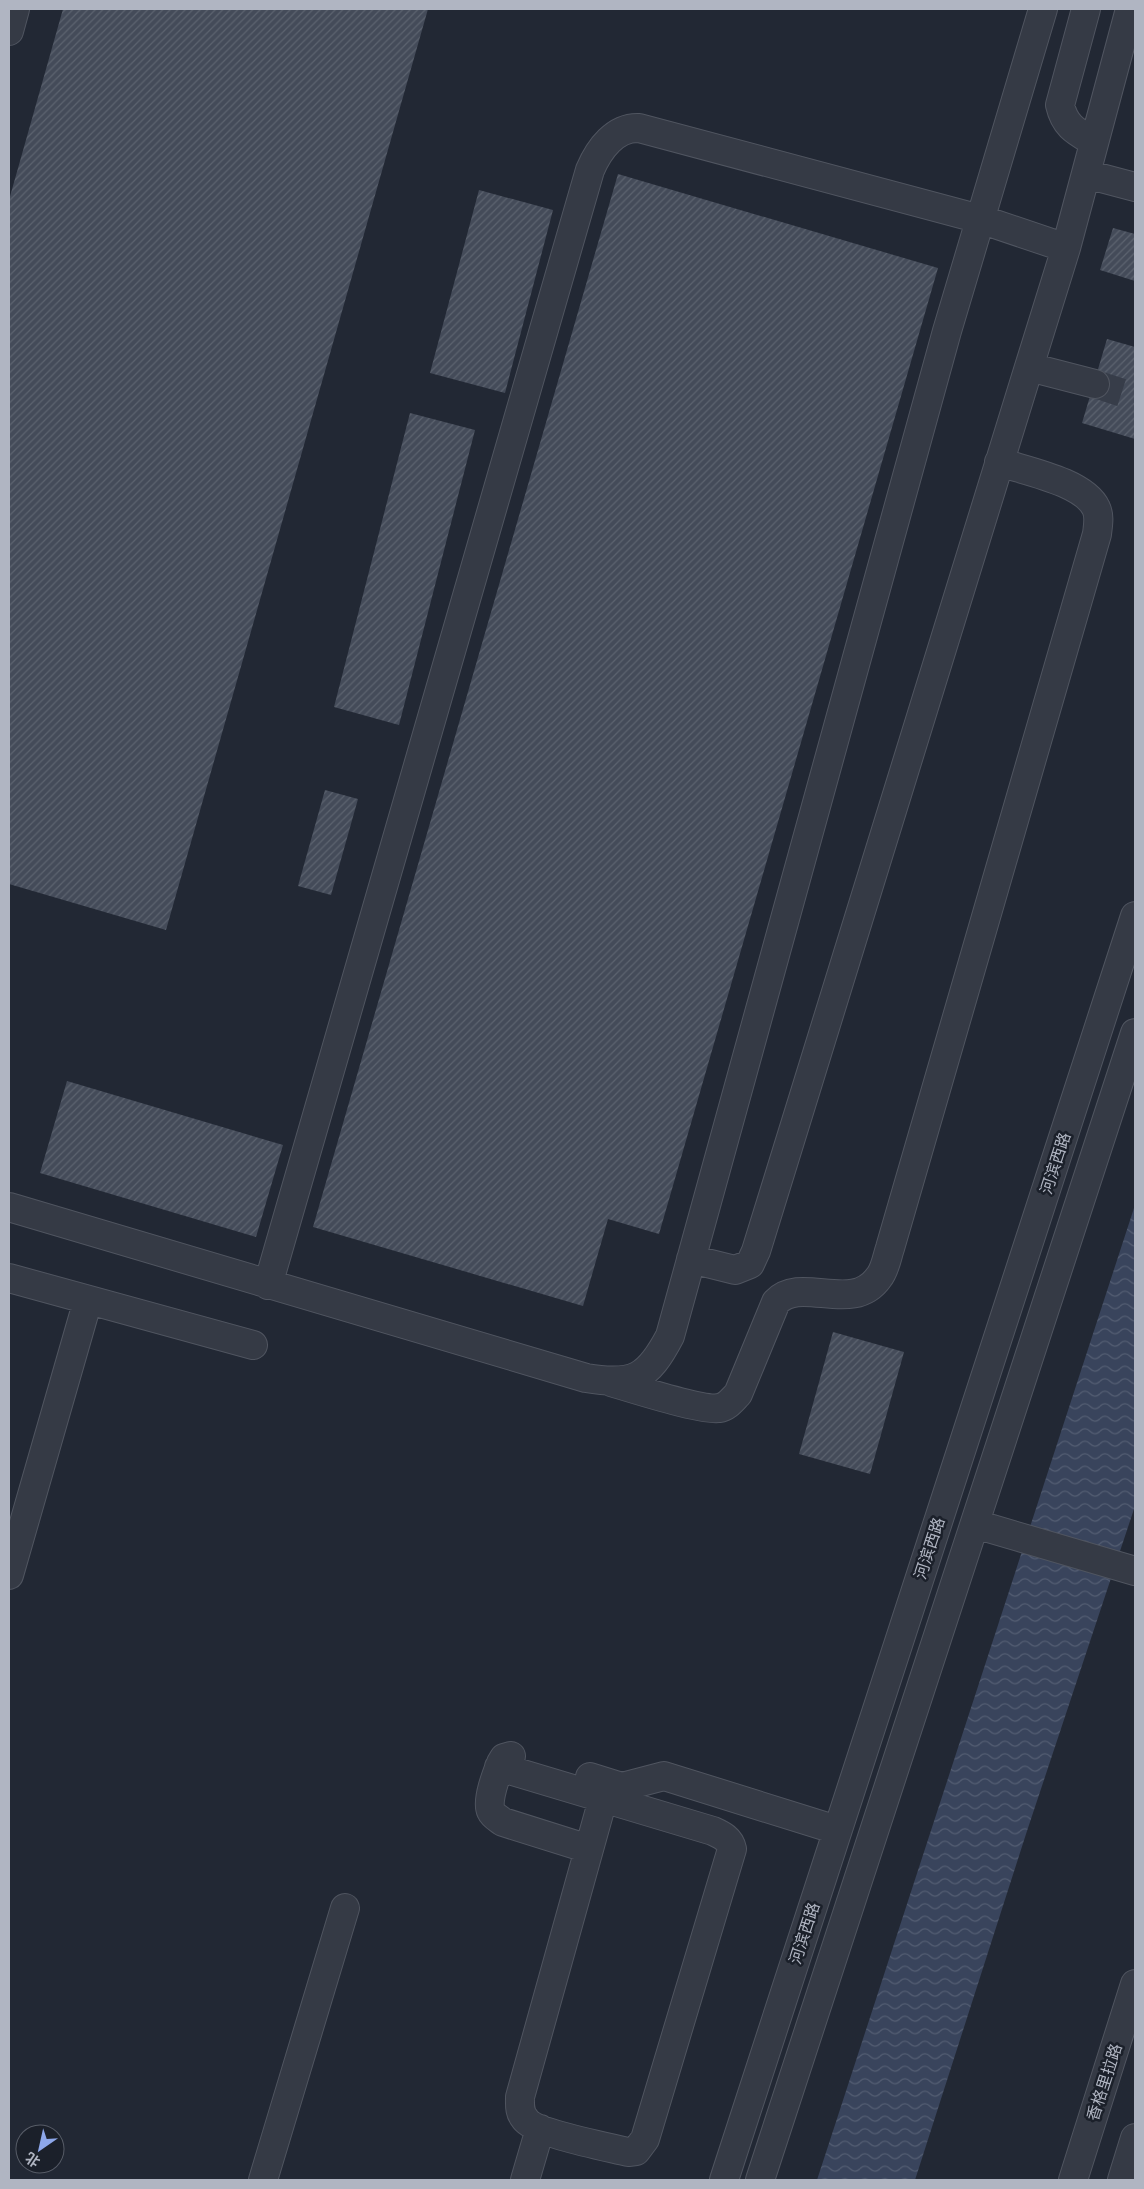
<svg xmlns="http://www.w3.org/2000/svg" width="1144" height="2189" viewBox="0 0 1144 2189" font-family="Lato,'Noto Sans SC',sans-serif">
	<defs>
		<pattern id="water-waves" width="16" height="10" patternUnits="userSpaceOnUse" patternTransform="scale(1.25)"><rect width="16" height="10" fill="#39445c"/><path d="M0 5q4-4 8 0t8 0" fill="none" stroke="#535d72"/></pattern>
		<pattern id="building-hatch" width="6" height="6" patternUnits="userSpaceOnUse" patternTransform="scale(1.25)"><rect width="6" height="6" fill="#444b59"/><path d="M-1 1l2-2M0 6l6-6M5 7l2-2" fill="none" stroke="#5c636f"/></pattern>
	</defs>
	<rect width="100%" height="100%" fill="#222834"/>
	<!-- water -->
	<path fill="url(#water-waves)" d="M1135 1205V1506L1026 1834 915 2180H817Z"/>
	<!-- building -->
	<path fill="url(#building-hatch)" d="M63 9H428L166 930 9 884V200Z
		M618 174 938 268 659 1234 608 1219 583 1306 313 1227Z
		M479 190 553 210 505 393 430 373Z
		M1113 228 1135 234V281L1100 270Z
		M1107 339 1135 347V439L1082 423Z
		M410 413 475 430 399 725 334 707Z
		M325 790 358 799 331 895 298 886Z
		M67 1081 283 1145 256 1237 40 1173Z
		M833 1332 904 1352 870 1474 799 1454Z"/>
	<g fill="none" stroke-linecap="round" stroke-linejoin="round">
		<!-- minor-tunnel -->
		<path stroke="#373d49" stroke-width="28" stroke-dasharray="28 14" stroke-linecap="butt" d="M1095 384 1135 397"/>
		<!-- minor casing -->
		<g stroke="#505560" stroke-width="30">
			<path id="minor" d="M1086 9 1060 105C1065 127 1077 132 1094 142
				M9 31 15 9
				M1086 174 1135 187
				M1066 248 1130 9
				M9 1207 586 1378C634 1386 648 1378 670 1336L947 331 1043 9
				M691 1259 735 1270 750 1264 756 1251 1029 367
				M9 1278 253 1345
				M268 1285 590 170C599 149 615 127 639 128L980 219 1066 248 1029 367 1095 384
				M611 1382C631 1388 703 1411 719 1408 727 1407 732 1400 738 1394L776 1302C801 1275 853 1315 879 1277 885 1270 887 1257 890 1248L1097 534C1098 525 1100 516 1096 508 1084 482 1026 471 999 462
				M975 1524 1135 1571
				M9 1575 88 1300
				M511 1756 504 1758 501 1763C497 1773 486 1801 491 1811 493 1816 499 1819 503 1822L589 1849
				M499 1767 713 1831C722 1835 730 1839 732 1849L645 2139 636 2151 628 2152C608 2147 534 2133 525 2119 519 2112 520 2105 520 2097L603 1799
				M590 1777 622 1787 664 1776 837 1830
				M263 2180 345 1908
				M525 2180 540 2129
				M724 2180 1135 916
				M760 2180 1135 1033
				M1073 2180 1135 1984
				M1122 2180 1135 2138"/>
		</g>
		<!-- minor -->
		<use href="#minor" stroke="#353a45" stroke-width="28"/>
	</g>
	<g text-anchor="middle" stroke-width="5" stroke-linejoin="round" paint-order="stroke">
		<!-- street labels -->
		<g font-size="16" fill="#b0b5c2" stroke="#1b202a">
			<text transform="translate(1055 1163) rotate(-72)" y="6">河滨西路</text>
			<text transform="translate(929 1548) rotate(-72)" y="6">河滨西路</text>
			<text transform="translate(804 1933) rotate(-72)" y="6">河滨西路</text>
			<text transform="translate(1104 2082) rotate(-72)" y="6">香格里拉路</text>
		</g>
	</g>
	<!-- border -->
	<rect width="1144" height="2189" fill="none" stroke="#b0b5c2" stroke-width="20"/>
	<!-- north arrow -->
	<g transform="translate(40 2149) rotate(214)"><circle r="24" fill="#1b202a" stroke="#575c67"/>
	<path d="M0-4L9 19L0 12L-9 19Z" fill="#8da7ea"/>
	<text y="-8" font-size="14" font-weight="bold" text-anchor="middle" fill="#b0b5c2">北</text>
	</g>
</svg>
